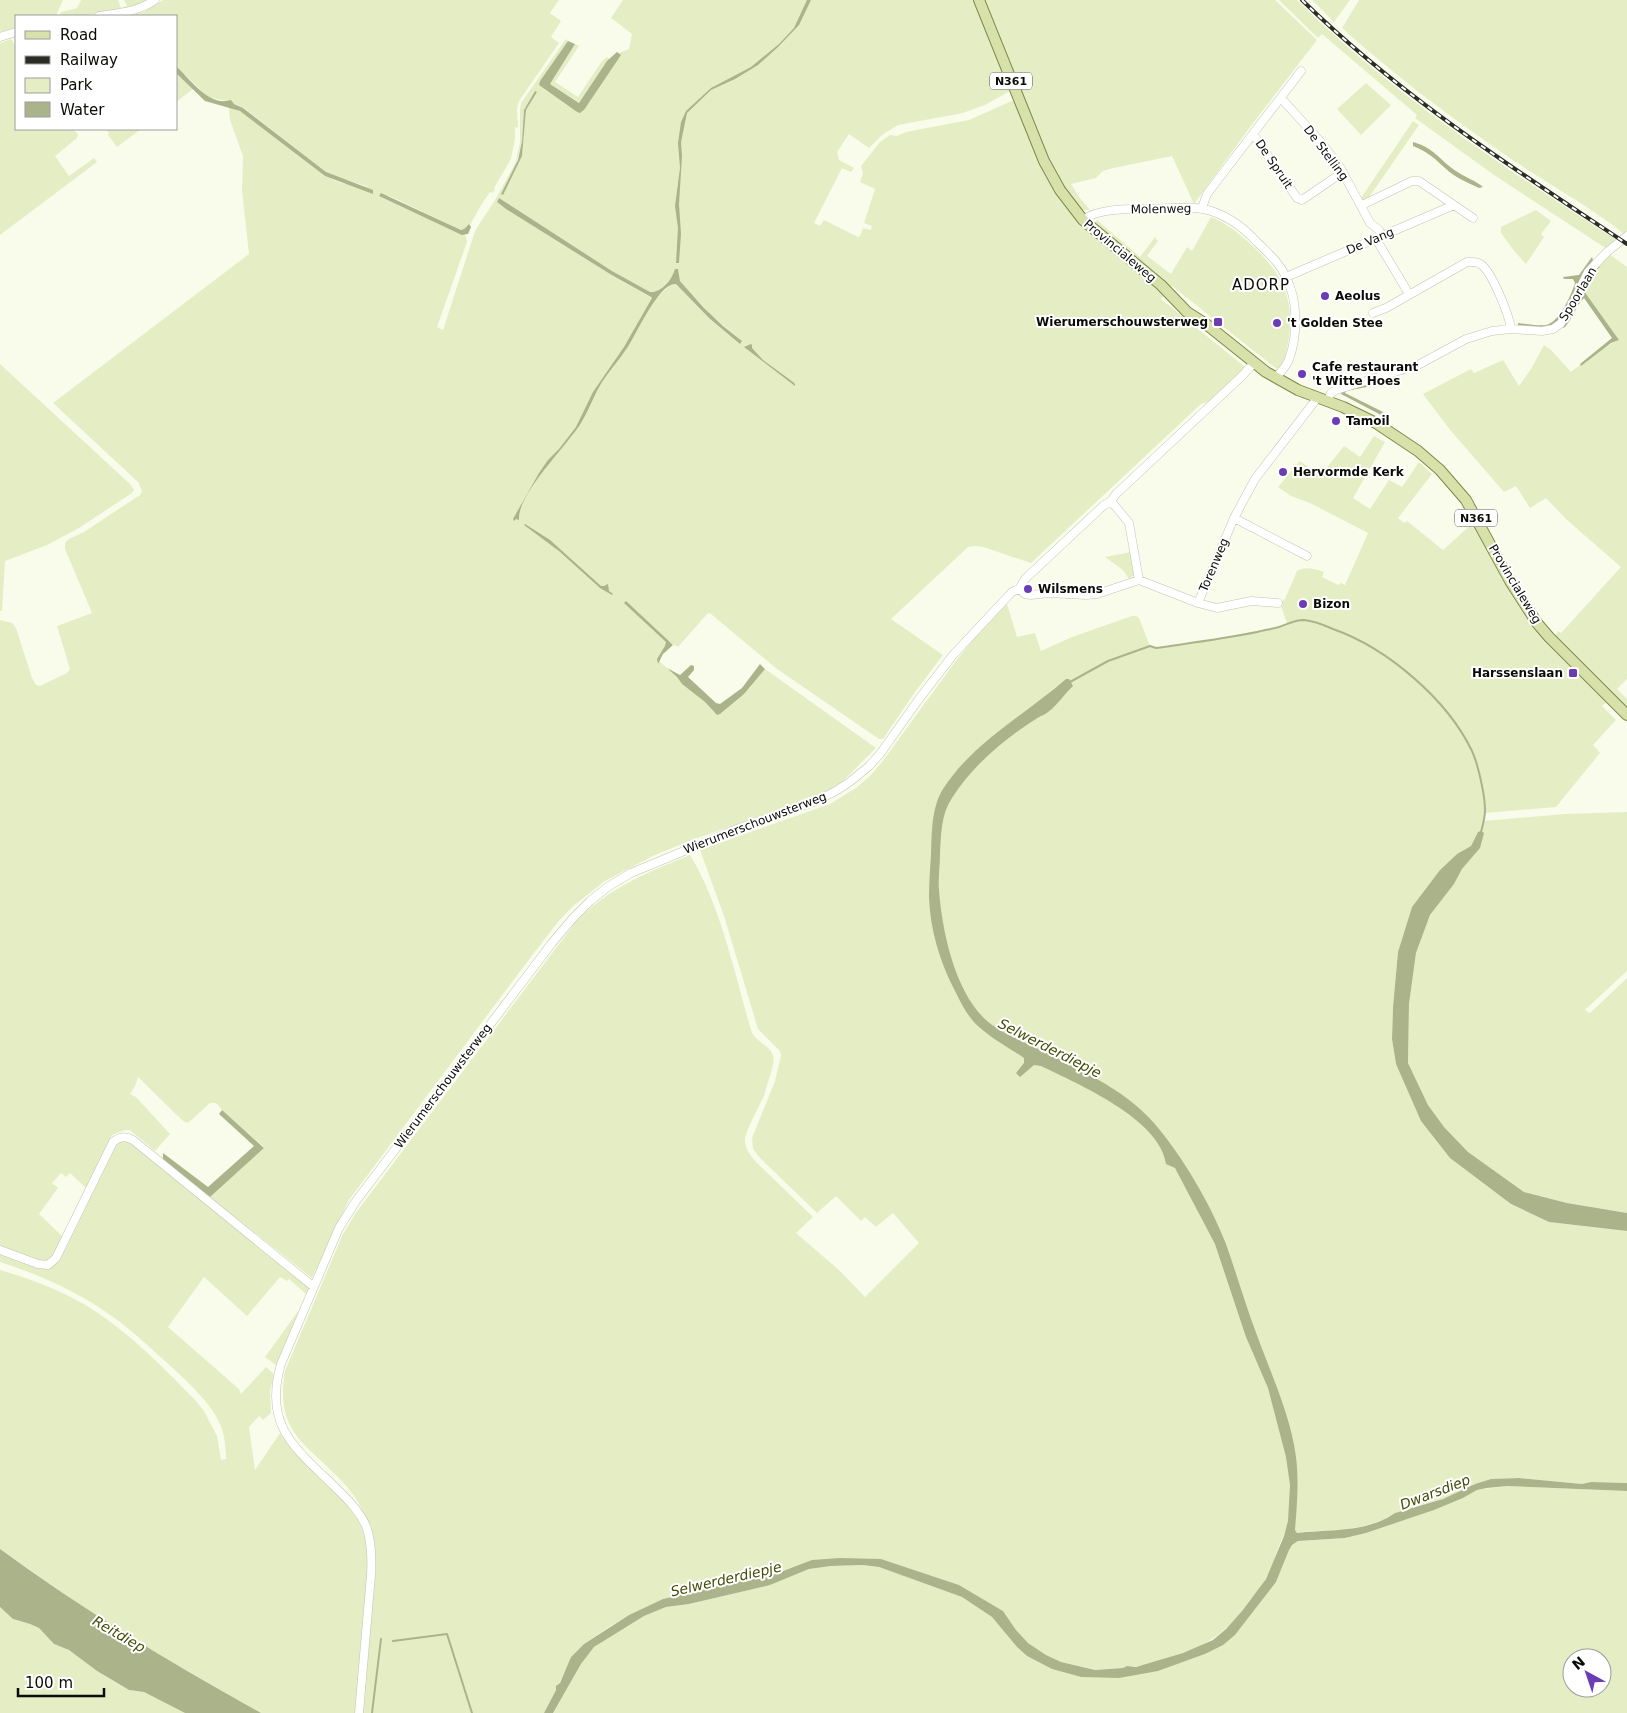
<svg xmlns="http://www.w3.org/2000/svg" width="1627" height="1713" viewBox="0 0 1627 1713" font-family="'DejaVu Sans',sans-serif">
	<rect width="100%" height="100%" fill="#f9fceb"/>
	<!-- green -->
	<path fill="#e5edc5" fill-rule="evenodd" d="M0 0H63L56 16H16V28L0 32Z
		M81 0H118L121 8 127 6 124 0H148C127 13 84 16 59 16L61 12 77 8Z
		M163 0H559L550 13 561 21 551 37 559 43 519 101 517 109 518 127 516 128 515 126V139L511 159 494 188 495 189 493 193 490 192C482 203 476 214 470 225L469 224 464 229 461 230 392 197 381 194 379 196 466 236 467 242 437 327 443 330 475 231 495 200 515 164 520 143V110L521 103 566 39 568 41 540 81 539 85 577 112H582L584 110 620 55 619 53 629 49 632 34 611 18 623 0H974L1010 91 985 105 963 113 898 125 882 135 869 148 849 134 837 152 839 160 854 168 851 172 842 168 814 223 820 226 824 220 858 237 860 236 863 228 871 230 872 226 864 223 875 189 860 182 863 174 861 166 880 142 890 135 897 136 906 132 969 120 1014 100C1026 129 1035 159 1051 185 1079 230 1125 261 1165 294L1161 299 1245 367 1211 401 1201 404 1031 563 983 547 976 546 968 547 891 619 943 655 915 692 883 739H879L777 669 711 614 708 613 678 647 669 642 658 660 677 677 682 684 705 702 714 712 720 714 744 694 765 669 876 748 842 782 820 795 692 840 655 855 605 881 572 907 558 922 530 958 349 1200 312 1278 210 1197 264 1147 224 1112 216 1103H210L188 1123 183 1121 138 1077 135 1086 130 1094 136 1097 170 1134 155 1151 130 1130H125L112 1135 103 1157 86 1188 70 1173 66 1177 61 1173 52 1183 58 1188 39 1214 63 1237 57 1253 49 1262 44 1263 0 1247V620L12 623 16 628 32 678 36 685 40 686 67 673 70 669 57 626 92 613 65 549V543L69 539 84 532 140 495 142 491 138 482 53 403 249 254 242 191 243 156 230 120 229 107 244 113 325 176 341 183 369 187 343 179 326 172 244 108 228 101 210 98 207 96 176 66V16H130L144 12ZM535 91 537 92 526 110 522 156 503 194H501L516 165 522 141 524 110ZM499 198 612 271 650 292C663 293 671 277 678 269L680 281 711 315 742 341 740 343 709 318 676 284 673 283 656 298H652L610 274 506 209 497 202Z
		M983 0H1275L1317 40 1250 127 1194 204 1172 156 1109 169 1103 171 1096 178 1071 184 1079 197 1090 210H1081L1068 196 1052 168Z
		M1279 0H1297C1392 94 1503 167 1615 239L1607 249 1494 175 1415 118 1417 115 1322 34 1318 38Z
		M1312 0H1350L1334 22Z
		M1359 0H1627V232L1624 234C1588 205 1542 181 1504 154 1447 115 1393 74 1342 28Z
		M11 39 16 47V129H73L78 134 77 138 55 156 69 176 94 158 97 162 0 235V43Z
		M575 44 579 46 555 82 578 97 602 61 607 57 610 59 580 103 550 84Z
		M176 73 193 89 176 102Z
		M1366 83 1391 105 1361 135 1337 109Z
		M1413 121 1419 125 1365 203 1361 198Z
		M102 129H141L117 147 108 135 109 133 106 129Z
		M1536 210 1551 221 1541 234 1544 237 1526 264 1515 252 1501 233V227Z
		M1211 217C1225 223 1236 231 1246 240 1278 268 1295 294 1289 337 1287 349 1286 360 1278 370L1172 286 1170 288 1093 225 1097 220 1140 257 1155 237 1158 241 1147 256 1171 274 1187 247 1192 251Z
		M1609 254 1627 267V679L1617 689 1627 699V709L1555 636 1558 631 1561 633 1621 567 1567 520 1546 498 1530 508 1516 486 1504 492 1451 431 1423 394 1471 369 1474 373 1503 360 1519 386 1531 369 1544 345 1551 350 1571 372 1580 365 1581 366C1593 357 1605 346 1619 340L1584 291 1591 275 1600 268 1599 266Z
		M0 364 130 484 134 490 132 493 79 528 47 545 5 561 2 611H0Z
		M1374 436 1385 442 1353 498 1370 509 1389 480 1402 487 1419 462 1432 474 1398 518 1404 523 1407 521 1443 550 1474 522C1487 548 1499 575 1515 600 1540 638 1574 670 1607 702L1602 706 1616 720 1593 745 1600 753 1556 807 1485 813 1483 821 1564 814 1627 812V971L1585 1010 1590 1013 1627 978V1213L1567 1203 1524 1192 1468 1152 1444 1127 1428 1105 1408 1063 1409 1004 1416 953 1430 915 1454 884 1462 869 1480 848 1478 832 1471 846 1457 854 1440 870 1412 907 1398 952 1393 1007 1392 1039 1396 1064 1450 1158 1511 1204 1549 1222 1627 1231V1483L1592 1482 1582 1484 1519 1478 1491 1479 1475 1484 1443 1499 1395 1513C1366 1533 1330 1528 1297 1533L1295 1530 1297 1496 1296 1457 1294 1520C1280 1533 1276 1561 1266 1578 1262 1586 1256 1593 1250 1600 1224 1636 1207 1646 1164 1659 1152 1663 1140 1668 1127 1666L1123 1668 1095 1670 1061 1662 1046 1655 1028 1643 1016 1630 1003 1611 959 1585 881 1559 790 1568 762 1579H751L663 1599 629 1615 609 1627 584 1644 571 1657 568 1666 544 1713H363L376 1566C375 1537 367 1511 348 1488 311 1445 274 1437 285 1371L343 1234 355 1214 575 923C606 889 648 872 690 855 721 905 735 976 752 1033 757 1042 769 1045 773 1055 775 1060 772 1068 771 1073 768 1081 766 1089 764 1096 760 1105 744 1133 745 1142 746 1150 751 1156 756 1162L813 1217 796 1233 840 1271 865 1297 919 1243 893 1213 876 1227 865 1217 861 1221 836 1196 817 1213 760 1158 753 1149 752 1138 775 1081 781 1056 780 1051 758 1029 724 916 700 850 830 804 856 788 870 776 882 762 955 662 977 635 1007 604 1017 637 1035 633 1041 651 1072 637 1132 616H1136L1139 618 1150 646 1156 648 1205 641 1279 627 1287 623 1280 603 1285 599 1297 571C1306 566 1314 569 1324 572L1322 577 1338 585 1341 583 1345 585 1368 533 1310 503 1291 496 1278 487 1300 461 1320 476 1344 446 1360 457Z
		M1131 552 1134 575 1129 579 1123 570 1105 557Z
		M128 1138 310 1285 307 1295 289 1279 287 1281 280 1277 247 1316 204 1277 168 1327 239 1389 241 1394 266 1367 274 1374 270 1392 271 1413 263 1420 259 1416 249 1427 255 1470 280 1433C302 1470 345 1490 363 1530 367 1537 368 1547 369 1556L356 1713H261L170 1661 84 1608 0 1549V1270C28 1278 57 1289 82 1303 125 1328 162 1366 196 1401L204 1411 217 1436 221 1460 226 1459C226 1449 225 1439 222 1429 214 1405 185 1379 166 1362 149 1347 132 1330 113 1317 79 1292 40 1275 0 1262V1251L46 1267 65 1250 118 1142Z
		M299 1310 277 1366 265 1357Z
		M1507 1486 1627 1491V1713H553L581 1664 594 1647 644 1616 666 1607 689 1604 770 1585 809 1569 831 1566 863 1565 879 1567 962 1597 992 1617 1017 1647 1027 1656 1052 1669 1081 1677 1158 1671 1205 1654 1235 1635 1276 1582 1289 1550 1292 1545 1298 1541 1345 1538 1366 1533 1434 1510 1463 1498 1477 1490ZM1572 1658H1602V1688H1572Z
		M0 1607 13 1619 30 1624 39 1628 54 1644 69 1650 97 1671 118 1684 129 1690 144 1692 185 1713H0Z"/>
	<!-- water -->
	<path fill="#abb38a" d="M807 0H811L799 25 778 47 758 65 735 79 711 90 687 113 681 142 682 156 679 204 681 234 679 263H676L678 228 675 206 680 168 678 143 681 122 686 111 711 88 751 67 779 44 794 28Z
		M568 41 575 44 550 84 579 103 607 61 617 52 621 55 584 110 580 113 577 112 539 85 540 81Z
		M176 66C191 80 209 107 231 100L234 104 243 108 326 172 373 190V194L325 176 240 111 205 101 176 73Z
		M535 91 537 92 526 110 522 156 503 195 501 194 518 160 522 141 524 110Z
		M1413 142C1435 148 1439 160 1456 171 1464 177 1475 180 1483 187L1479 188C1468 183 1454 177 1445 168 1433 157 1428 152 1413 146Z
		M381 193 461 230 464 229 469 224 471 227 468 234 462 235 379 196Z
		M499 198 612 271 650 292C661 293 672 280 675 269H678L680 281 704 308 723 326 742 341 740 344 709 318 676 284C659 282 636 335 627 348 619 360 610 370 602 382 594 395 589 410 581 423 566 447 517 494 519 520L516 519 514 521 513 519 539 473 548 460 559 449 576 427 593 392 624 347 652 298 651 297 610 274 506 209 497 202Z
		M1592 257 1593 260 1583 273 1562 318 1554 325 1541 328 1518 325V323C1527 324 1538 326 1546 325 1560 322 1571 295 1575 283L1573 279H1564L1563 277 1579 275Z
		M1598 266 1600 267 1591 275 1584 291 1619 340 1611 343 1581 366 1580 364 1612 338 1584 298C1576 305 1573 318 1565 327L1563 328 1588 277Z
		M751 344 752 345V348L763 360 793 382 795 384V386L744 347Z
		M1386 378 1387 380 1372 386 1346 391 1345 393 1383 412 1381 415 1341 394 1343 390Z
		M525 524 550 540 601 586H604L608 584 609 591 613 594 612 595 600 588 559 551 524 525Z
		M626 601 673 645 663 654 658 664 657 659 665 646 666 642 624 603Z
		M760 664 765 669 744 694 720 714 717 715 705 702 682 684 677 677 667 668 680 675 691 665 694 666V670L688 677 716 703 720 704 742 688Z
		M1066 679H1069L1073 686C1064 694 1058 705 1048 712 1046 714 1041 716 1039 717 1005 738 973 765 952 798 941 814 941 835 940 854 940 866 938 878 939 890 942 931 955 992 986 1020 998 1031 1021 1041 1036 1048 1077 1068 1123 1088 1154 1123 1183 1157 1210 1203 1226 1244 1237 1275 1246 1307 1258 1338 1272 1376 1291 1417 1296 1457 1299 1481 1297 1506 1295 1530L1297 1533C1329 1529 1367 1533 1395 1513L1443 1499 1475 1484 1491 1479 1519 1478 1582 1484 1591 1482 1627 1483V1491L1507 1486 1487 1488 1477 1490 1463 1498 1434 1510 1366 1533 1345 1538 1298 1541 1292 1545 1289 1550 1276 1582 1235 1635 1223 1645 1205 1654 1158 1671 1119 1678 1081 1677 1052 1669 1027 1656 1017 1647 992 1617 962 1597 879 1567 863 1565 831 1566 809 1569 770 1585 689 1604 666 1607 644 1616 594 1647 581 1664 553 1713H544L556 1690V1686L560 1683 571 1657 584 1644 629 1615 663 1599 751 1579H762L812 1560 840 1558 881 1559 959 1585 1003 1611 1016 1630 1028 1643 1046 1655 1061 1662 1095 1670 1123 1668 1127 1666 1136 1667 1183 1653 1213 1640 1226 1629 1242 1611 1266 1579 1284 1536 1288 1521 1290 1485 1286 1457 1268 1388 1246 1337 1215 1244 1175 1168 1166 1164C1160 1119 1078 1084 1041 1066L1034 1065 1020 1077 1016 1073 1024 1063V1058C1009 1048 991 1038 978 1026 967 1016 961 1003 955 991 940 962 930 930 929 897 929 883 930 869 931 855 932 834 931 808 943 789 974 741 1025 715 1066 679Z
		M1481 831 1484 833 1480 848 1462 869 1454 884 1430 915 1416 953 1409 1004 1408 1063 1428 1105 1444 1127 1468 1152 1524 1192 1567 1203 1627 1213V1231L1549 1222 1511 1204 1450 1158 1421 1121 1396 1064 1392 1039 1393 1007 1398 952 1412 907 1440 870 1457 854 1471 846 1478 832Z
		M222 1110 264 1148 210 1197 163 1160V1153L208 1187 254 1146 219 1114Z
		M0 1549C83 1610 171 1663 261 1713H185L144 1692 129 1690 97 1671 69 1650 54 1644 39 1628 30 1624 13 1619 0 1607Z"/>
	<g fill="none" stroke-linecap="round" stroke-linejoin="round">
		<!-- stream -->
		<path stroke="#abb38a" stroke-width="2" d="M1070 682 1108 661 1150 646 1156 648C1190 643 1223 639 1257 632 1264 630 1272 629 1279 627 1288 624 1294 620 1304 620 1314 621 1324 625 1333 629 1387 648 1447 699 1472 751 1478 764 1485 795 1485 810 1485 817 1483 825 1481 832
			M393 1641 447 1634 472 1713
			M372 1713 381 1639"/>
		<!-- minor casing -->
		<g stroke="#c1c4b4" stroke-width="9">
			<path id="minor" d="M99 16C118 13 138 12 155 0
				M0 37 16 32
				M1281 98 1319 140 1340 167 1370 223 1379 230 1382 236
				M1253 134 1297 198 1302 200 1343 172
				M1362 205 1412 181H1419L1473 218
				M1202 208 1207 194 1301 71
				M1083 220C1096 209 1125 209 1142 209 1159 209 1188 206 1203 209 1224 213 1243 227 1257 242 1268 253 1280 263 1286 277 1298 300 1298 335 1289 359 1287 366 1280 372 1276 378
				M1376 239 1409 294
				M1286 277 1454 205
				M1373 313 1386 308 1467 262C1473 262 1478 261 1483 266 1493 276 1509 314 1511 329
				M1327 401 1331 393 1336 390 1418 365 1466 339 1492 331 1511 329 1542 331 1553 329 1560 324 1568 314 1588 272 1607 252 1627 236
				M1111 501 1129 523 1139 580
				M1234 518 1307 556
				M1019 589 1025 594 1031 595 1049 593 1086 595 1097 594 1139 580 1198 603 1234 518 1255 479 1318 397
				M1198 603 1217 608 1251 601 1278 603
				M0 1250 38 1264 48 1265 56 1258 113 1142C121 1136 125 1136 133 1140L314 1287
				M359 1713 371 1575C372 1558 372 1542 366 1526 359 1510 347 1499 335 1487 295 1448 263 1426 281 1364L339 1228 356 1201 552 943 573 918 590 901 609 886 631 873 737 829 814 802 836 791 851 781 869 766 880 754 919 699 953 655 1012 592 1019 589 1025 579 1103 506 1111 501 1116 494 1242 376 1254 363"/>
		</g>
		<!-- major casing -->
		<g stroke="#7f894b" stroke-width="12">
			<path id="major" d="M979 0 1044 161 1060 190 1083 220 1161 285 1187 312 1206 324 1266 372 1298 390 1343 407 1376 423 1418 451 1440 470 1466 500 1510 581 1537 623 1549 637 1627 715"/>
		</g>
		<!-- minor -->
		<use href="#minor" stroke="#fff" stroke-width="8"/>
		<!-- major -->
		<use href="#major" stroke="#d8e1a9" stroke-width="10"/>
		<!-- rail casing -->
		<g stroke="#2b2c26" stroke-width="4">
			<path id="rail" d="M1302 0C1400 96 1513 168 1627 244"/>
		</g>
		<!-- rail -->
		<use href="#rail" stroke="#fff" stroke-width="2" stroke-dasharray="5.5" stroke-linecap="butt"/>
	</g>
	<!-- markers -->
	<g fill="#6b3db5" stroke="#fff" stroke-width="2">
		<circle cx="1325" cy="296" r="5"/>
		<rect x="1213" y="317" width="10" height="10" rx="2.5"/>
		<circle cx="1277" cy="323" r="5"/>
		<circle cx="1302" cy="374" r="5"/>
		<circle cx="1336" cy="421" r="5"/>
		<circle cx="1283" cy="472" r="5"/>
		<circle cx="1028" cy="589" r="5"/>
		<circle cx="1303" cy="604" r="5"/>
		<rect x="1568" y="668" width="10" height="10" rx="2.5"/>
	</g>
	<g text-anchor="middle" stroke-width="4" stroke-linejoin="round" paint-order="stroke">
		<!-- shield labels -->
		<g fill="#fff" stroke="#545551" stroke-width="1">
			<rect x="990" y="72.5" width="42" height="17" rx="4"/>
			<rect x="1455" y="509.5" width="42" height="17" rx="4"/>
		</g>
		<g font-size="11" font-weight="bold" fill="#0b0c07">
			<text x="1011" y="85">N361</text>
			<text x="1476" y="522">N361</text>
		</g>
		<!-- street labels -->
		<g font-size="12" fill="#0b0c07" stroke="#fff">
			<text transform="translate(1326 153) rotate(53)" y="4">De Stelling</text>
			<text transform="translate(1274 164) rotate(56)" y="4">De Spruit</text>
			<text transform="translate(1161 209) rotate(-1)" y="4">Molenweg</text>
			<text transform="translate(1370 241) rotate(-23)" y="4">De Vang</text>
			<text transform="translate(1120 251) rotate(40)" y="4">Provincialeweg</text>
			<text transform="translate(1578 294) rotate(-59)" y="4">Spoorlaan</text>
			<text transform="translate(1214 565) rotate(-67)" y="4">Torenweg</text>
			<text transform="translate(1515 584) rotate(59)" y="4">Provincialeweg</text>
			<text transform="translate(755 823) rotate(-21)" y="4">Wierumerschouwsterweg</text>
			<text transform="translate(443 1086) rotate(-53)" y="4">Wierumerschouwsterweg</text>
		</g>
		<!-- poi labels -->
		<g font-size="12" font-weight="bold" fill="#0b0c07" stroke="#fff" text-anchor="start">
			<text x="1335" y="300">Aeolus</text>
			<text x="1208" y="326" text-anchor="end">Wierumerschouwsterweg</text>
			<text x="1287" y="327">'t Golden Stee</text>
			<text x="1312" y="371">Cafe restaurant<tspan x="1312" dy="14">'t Witte Hoes</tspan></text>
			<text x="1346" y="425">Tamoil</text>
			<text x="1293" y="476">Hervormde Kerk</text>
			<text x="1038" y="593">Wilsmens</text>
			<text x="1313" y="608">Bizon</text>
			<text x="1563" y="677" text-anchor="end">Harssenslaan</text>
		</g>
		<!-- water labels -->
		<g font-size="14" font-style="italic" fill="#454d08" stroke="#fff">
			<text transform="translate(1050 1048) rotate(27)" y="5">Selwerderdiepje</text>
			<text transform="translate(1435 1492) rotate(-21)" y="5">Dwarsdiep</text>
			<text transform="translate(726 1579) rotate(-13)" y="5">Selwerderdiepje</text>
			<text transform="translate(119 1634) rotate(30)" y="5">Reitdiep</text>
		</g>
		<!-- quarter labels -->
		<g font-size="15" letter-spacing="1" fill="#0b0c07" stroke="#fff">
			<text x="1261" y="290">ADORP</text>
		</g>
	</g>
	<!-- legend -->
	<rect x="15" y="15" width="162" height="115" fill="#ffffff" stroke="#9d9e9c"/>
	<rect x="25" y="31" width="25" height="8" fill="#d8e1a9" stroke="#9d9e9c"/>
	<text x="60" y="40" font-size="15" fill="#0b0c07">Road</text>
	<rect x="25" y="56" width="25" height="8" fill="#2b2c26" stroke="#9d9e9c"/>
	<text x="60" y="65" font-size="15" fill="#0b0c07">Railway</text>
	<rect x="25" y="78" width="25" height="15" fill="#e5edc5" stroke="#9d9e9c"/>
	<text x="60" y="90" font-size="15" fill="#0b0c07">Park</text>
	<rect x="25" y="102" width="25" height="15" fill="#abb38a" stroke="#9d9e9c"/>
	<text x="60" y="115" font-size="15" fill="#0b0c07">Water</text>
	<!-- north arrow -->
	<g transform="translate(1587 1673) rotate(320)"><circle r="24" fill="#ffffff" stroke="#9d9e9c"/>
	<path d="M0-4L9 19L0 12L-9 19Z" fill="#6b3db5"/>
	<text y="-8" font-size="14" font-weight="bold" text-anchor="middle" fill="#0b0c07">N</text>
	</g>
	<!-- scale -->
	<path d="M18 1688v8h86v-8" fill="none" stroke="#0b0c07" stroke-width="2.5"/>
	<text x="25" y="1688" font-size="15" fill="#0b0c07" stroke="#ffffff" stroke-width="4" paint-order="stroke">100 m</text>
</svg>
